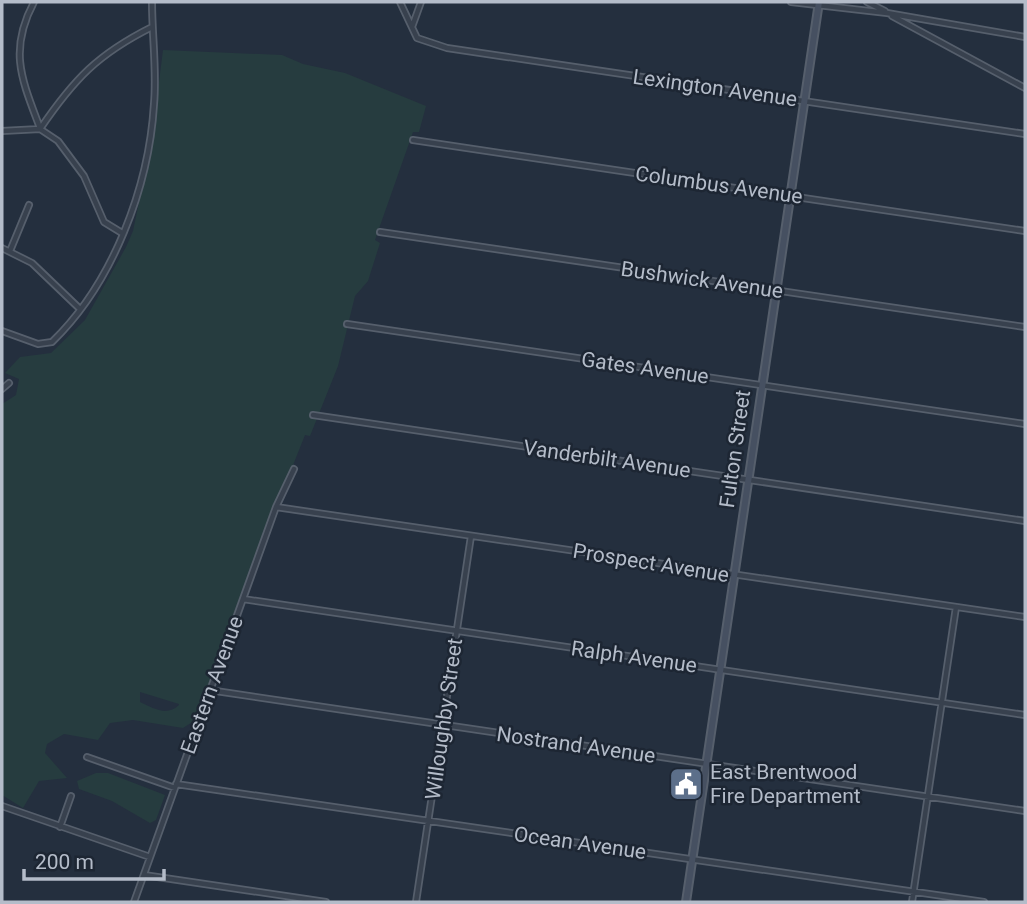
<svg xmlns="http://www.w3.org/2000/svg" width="1027" height="904" viewBox="0 0 1027 904" font-family="Roboto,sans-serif">
	<rect width="100%" height="100%" fill="#242f3e"/>
	<!-- green -->
	<path fill="#263c3f" fill-rule="evenodd" d="M163 50 282 55 303 64 345 73 426 106 419 132H413L375 240 380 243 368 281 355 296 338 366 310 436 305 435 210 674 213 673 197 719 183 728 133 720 110 723 98 740 64 734 47 744 45 753 67 778 39 781 23 808 2 795V404L16 395 19 379 5 373 20 357 51 353 85 320 126 247 133 231 151 145ZM140 692 179 704V705C167 717 153 708 140 702Z
		M96 773H108L165 795 156 820 150 823 112 801 79 789 77 781Z"/>
	<g fill="none" stroke-linecap="round" stroke-linejoin="round">
		<!-- street casing -->
		<g stroke="#565f6c" stroke-width="8">
			<path id="street" d="M34 2C8 51 22 80 40 128
				M400 2 417 38 447 48 1025 134
				M791 2 887 13 1025 37
				M867 2 885 11
				M892 16 1025 88
				M412 27 421 2
				M40 129C74 79 98 54 152 27
				M2 131 40 129 58 141 84 176 104 222 122 233
				M413 140 1025 231
				M380 232 1025 327
				M2 248 32 263 80 309
				M10 251 29 205
				M347 324 1025 424
				M2 331 38 344 52 342C113 283 149 187 154 104 157 70 152 36 152 2
				M2 389 9 383
				M313 415 1025 521
				M276 507 1025 617
				M243 599 1025 715
				M209 690 1025 811
				M87 757 175 788
				M176 784 984 902
				M2 806 150 857
				M60 827 71 796
				M144 875 326 902
				M134 902 276 507 294 469
				M416 902 471 536
				M912 902 956 607"/>
		</g>
		<!-- secondary casing -->
		<g stroke="#565f6c" stroke-width="10">
			<path id="secondary" d="M686 902 819 2"/>
		</g>
		<!-- street -->
		<use href="#street" stroke="#38414e" stroke-width="4.5"/>
		<!-- secondary -->
		<use href="#secondary" stroke="#465061" stroke-width="6"/>
	</g>
	<!-- icons -->
	<defs>
		<g id="civic-square" transform="scale(1.75)"><rect x="-9" y="-9" width="18" height="18" rx="4" fill="#5c6f8a" stroke="#1d2633"/><path d="M-.6-6.5H3V-4.5H.6V-3L4-1V1h2V6H-6V1h2V-1L-.6-3ZM-1.2 2.5V6h2.4V2.5Z" fill="#fff"/></g>
	</defs>
	<g fill-rule="evenodd">
		<use href="#civic-square" x="686" y="784"/>
	</g>
	<g text-anchor="middle" stroke-width="5" stroke-linejoin="round" paint-order="stroke">
		<!-- street labels -->
		<g font-size="21" fill="#b4bcc9" stroke="#1d2633">
			<text transform="translate(715 88) rotate(8)" y="7">Lexington Avenue</text>
			<text transform="translate(719 185) rotate(8)" y="7">Columbus Avenue</text>
			<text transform="translate(702 280) rotate(8)" y="7">Bushwick Avenue</text>
			<text transform="translate(645 368) rotate(8)" y="7">Gates Avenue</text>
			<text transform="translate(735 449) rotate(-82)" y="7">Fulton Street</text>
			<text transform="translate(607 459) rotate(8)" y="7">Vanderbilt Avenue</text>
			<text transform="translate(651 563) rotate(9)" y="7">Prospect Avenue</text>
			<text transform="translate(634 657) rotate(8)" y="7">Ralph Avenue</text>
			<text transform="translate(212 685) rotate(-70)" y="7">Eastern Avenue</text>
			<text transform="translate(444 719) rotate(-82)" y="7">Willoughby Street</text>
			<text transform="translate(576 745) rotate(8)" y="7">Nostrand Avenue</text>
			<text transform="translate(580 843) rotate(8)" y="7">Ocean Avenue</text>
		</g>
		<!-- poi labels -->
		<g font-size="21" fill="#b4bcc9" stroke="#1d2633" text-anchor="start">
			<text x="710" y="779">East Brentwood<tspan x="710" dy="24">Fire Department</tspan></text>
		</g>
	</g>
	<!-- border -->
	<rect width="1027" height="904" fill="none" stroke="#b4bcc9" stroke-width="7"/>
	<!-- scale -->
	<path d="M24 869v10h140v-10" fill="none" stroke="#b4bcc9" stroke-width="3.5"/>
	<text x="35" y="869" font-size="21" fill="#b4bcc9" stroke="#1d2633" stroke-width="5" paint-order="stroke">200 m</text>
</svg>
